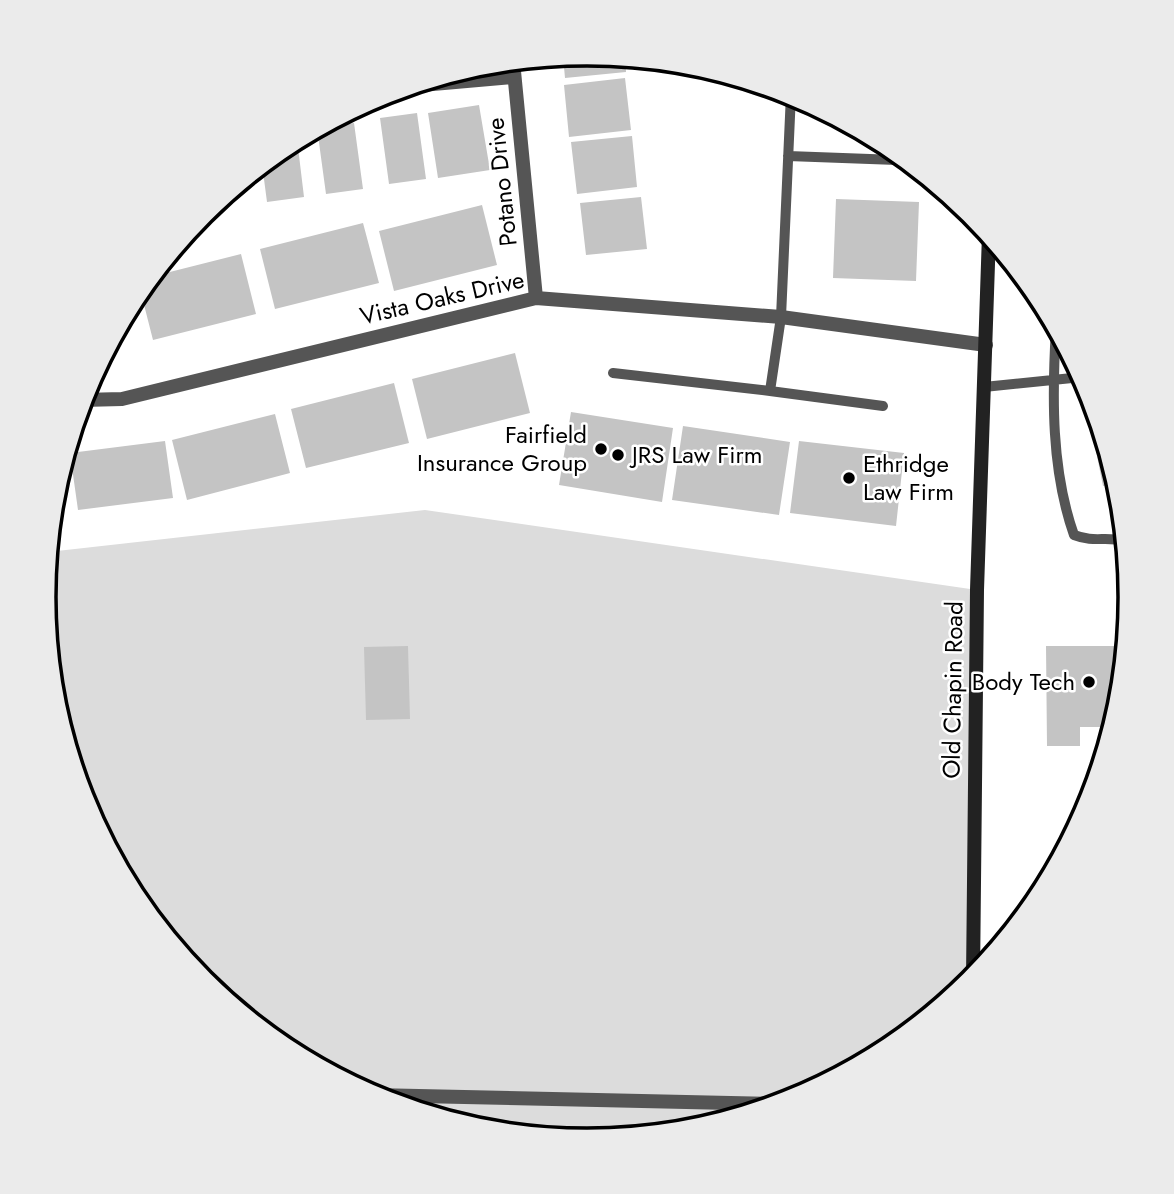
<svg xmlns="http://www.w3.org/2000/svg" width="1174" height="1194" viewBox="0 0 1174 1194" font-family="Jost,sans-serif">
	<rect width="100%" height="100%" fill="#fff"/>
	<!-- green -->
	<path fill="#dcdcdc" d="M425 510 977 590 971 981 888 1049 795 1099 693 1130 587 1140 481 1130 379 1099 285 1048 250 1020 203 981 135 898 85 805 54 703 44 597 48 552Z"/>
	<!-- building -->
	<path fill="#c4c4c4" d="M587 54 625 57 626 72 565 78 563 56Z
		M625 78 631 130 569 137 564 85Z
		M479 105 490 170 438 178 428 113Z
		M417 113 426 179 389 184 380 118Z
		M354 123 363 189 326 194 317 128Z
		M632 136 637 187 577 194 571 142Z
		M297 139 304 197 267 202 262 164Z
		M641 197 647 249 586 255 580 203Z
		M836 199 919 202 916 281 833 278Z
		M482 205 497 265 394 291 379 231Z
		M363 223 379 283 275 309 260 249Z
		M241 254 256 314 153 340 140 289 150 277Z
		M515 353 530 413 427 439 412 379Z
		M394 383 409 443 306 468 291 409Z
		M571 412 673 428 662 502 559 485Z
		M275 414 290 473 187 500 172 440Z
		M1098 420 1117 483 1103 486 1090 421Z
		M683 426 790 442 779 515 672 500Z
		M165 441 173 498 78 510 70 453Z
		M799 441 904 453 896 526 790 513Z
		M56 488 59 515 52 516 54 491Z
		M408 646 410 719 366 720 364 647Z
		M1046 646H1121L1124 663 1120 703 1113 727H1080V746H1047Z"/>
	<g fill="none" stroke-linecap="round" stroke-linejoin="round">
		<!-- lane -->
		<path stroke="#555" stroke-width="10" d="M788 156 897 160
			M1056 328C1052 396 1051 470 1074 535 1095 543 1104 536 1125 541
			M613 373 770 391 781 317 791 94
			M984 387 1082 377
			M770 391 883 406"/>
		<!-- street -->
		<path stroke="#555" stroke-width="14" d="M513 61 536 298
			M410 86 514 77
			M82 400 122 399 536 298 781 317 986 345
			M373 1095 779 1104"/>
		<!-- secondary -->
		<path stroke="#222" stroke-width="14" d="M973 979 977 590 989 234"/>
	</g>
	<!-- markers -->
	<g fill="#000" stroke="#fff" stroke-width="2.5">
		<circle cx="601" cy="449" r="7"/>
		<circle cx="618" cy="455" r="7"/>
		<circle cx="849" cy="478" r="7"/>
		<circle cx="1089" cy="682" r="7"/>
	</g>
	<g text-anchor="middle" stroke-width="5" stroke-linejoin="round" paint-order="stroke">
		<!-- street labels -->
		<g font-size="24" fill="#000" stroke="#fff">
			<text transform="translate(502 182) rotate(-96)" y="8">Potano Drive</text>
			<text transform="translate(442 298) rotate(-13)" y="8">Vista Oaks Drive</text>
			<text transform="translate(953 690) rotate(-89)" y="8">Old Chapin Road</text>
		</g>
		<!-- poi labels -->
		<g font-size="24" fill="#000" stroke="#fff" text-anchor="end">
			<text x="587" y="443">Fairfield<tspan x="587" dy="28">Insurance Group</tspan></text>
			<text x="632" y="463" text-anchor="start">JRS Law Firm</text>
			<text x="863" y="472" text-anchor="start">Ethridge<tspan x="863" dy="28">Law Firm</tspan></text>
			<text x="1075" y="690">Body Tech</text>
		</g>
	</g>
	<!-- crop -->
	<path d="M0 0H1174V1194H0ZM56 597a531 531 0 1 1 1062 0a531 531 0 1 1-1062 0Z" fill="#ebebeb" fill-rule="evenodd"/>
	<path fill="none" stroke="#000" stroke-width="3.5" d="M56 597a531 531 0 1 1 1062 0a531 531 0 1 1-1062 0Z"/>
</svg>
